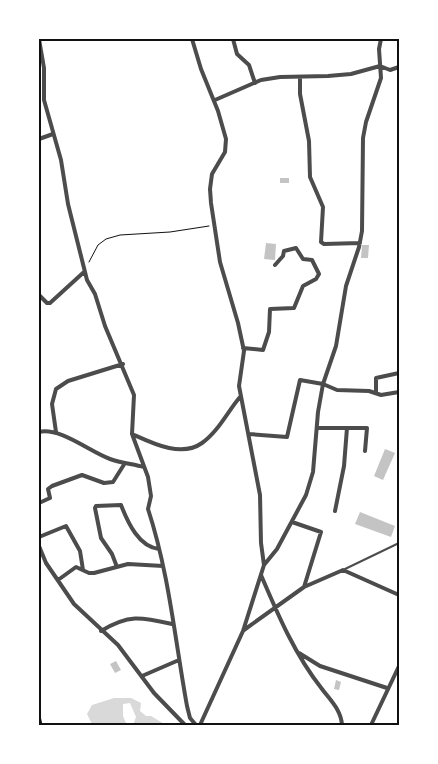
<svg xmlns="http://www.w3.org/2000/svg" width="438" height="764" viewBox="0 0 438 764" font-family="Rubik,sans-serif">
	<rect width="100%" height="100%" fill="#fff"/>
	<!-- water -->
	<path fill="#d9d9d9" d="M114 698H131L141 703 140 711 146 716H151L166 725H133L136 717 130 703 123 704V716L127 725H90L92 724 87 714 92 705Z"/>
	<!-- building -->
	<path fill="#c4c4c4" d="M280 178H289V183H280Z
		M266 243 276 244 275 260 264 259Z
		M362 245H369L368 258H361Z
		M385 449 395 453 383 480 374 476Z
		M360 512 395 526 391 537 355 524Z
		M116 661 121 670 115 673 110 664Z
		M336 680 341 682 339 690 334 689Z"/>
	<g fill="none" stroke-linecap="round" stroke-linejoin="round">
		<!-- path -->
		<path stroke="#111" stroke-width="1" d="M89 262 98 245 106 239 120 235 170 232 209 226
			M39 711 42 725"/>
		<!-- service -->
		<path stroke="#4c4c4c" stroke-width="2" d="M345 569 399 543"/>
		<!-- minor -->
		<path stroke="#4c4c4c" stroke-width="4" d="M39 39 44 68V100L61 160 68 204 87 280 95 294 105 326 134 395 132 434 148 477 151 496 148 509C169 573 175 640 187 706L190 718 196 725
			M192 39 201 69 218 111 226 139 225 152 212 174 210 189 211 203 220 262 238 323 244 351 239 386 260 495 261 543 264 565 243 631 200 725
			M233 39 237 54 249 65 255 83
			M300 77V94L309 141 310 177 323 207 321 242 324 244 360 243
			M215 100 261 80 280 77 328 76 351 74 380 66 390 70 399 67
			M39 139 53 134
			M39 295 47 303H50L84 272
			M243 348 263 350 269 332 270 309 294 308 303 286 316 279 319 274 312 260 303 259 296 248 284 251 283 256 275 265
			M376 393V378L399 373
			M317 428H347L344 466 335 511
			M347 428H367L365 451
			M39 432C60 427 90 452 110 459 121 463 133 464 144 467
			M56 432 52 404 56 389 68 381 123 364
			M132 434C152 443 181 458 202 443 218 432 228 411 240 397
			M249 434 287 437 300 380 323 384 337 390 369 391 381 395 399 392
			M39 454V461
			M39 503 50 498 48 489 52 486 82 475 104 483 113 482 125 463
			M292 522 321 532 304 587
			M39 537 66 526 80 551 83 570
			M39 546 46 563 74 604 118 645 154 693 185 725
			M264 565 277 549 306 495 313 472 318 412 323 384 336 346 346 286 359 247 362 231 363 138 366 122 381 78 379 49 381 39
			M117 567 112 554 101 538 95 508 96 506 121 505C128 523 139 547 159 549
			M261 575C278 615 295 655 322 689 331 701 341 710 342 725
			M58 580 76 567 89 573H94L128 564 163 566
			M244 630 304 587 343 570 399 595
			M101 631C129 614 141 617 172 624
			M299 653 320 666 387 688
			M142 676 179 660
			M371 725 399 666"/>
	</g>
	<!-- border -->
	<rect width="438" height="764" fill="none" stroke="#ffffff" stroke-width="80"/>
	<rect x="40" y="40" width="358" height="684" fill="none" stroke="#111" stroke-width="2"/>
</svg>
